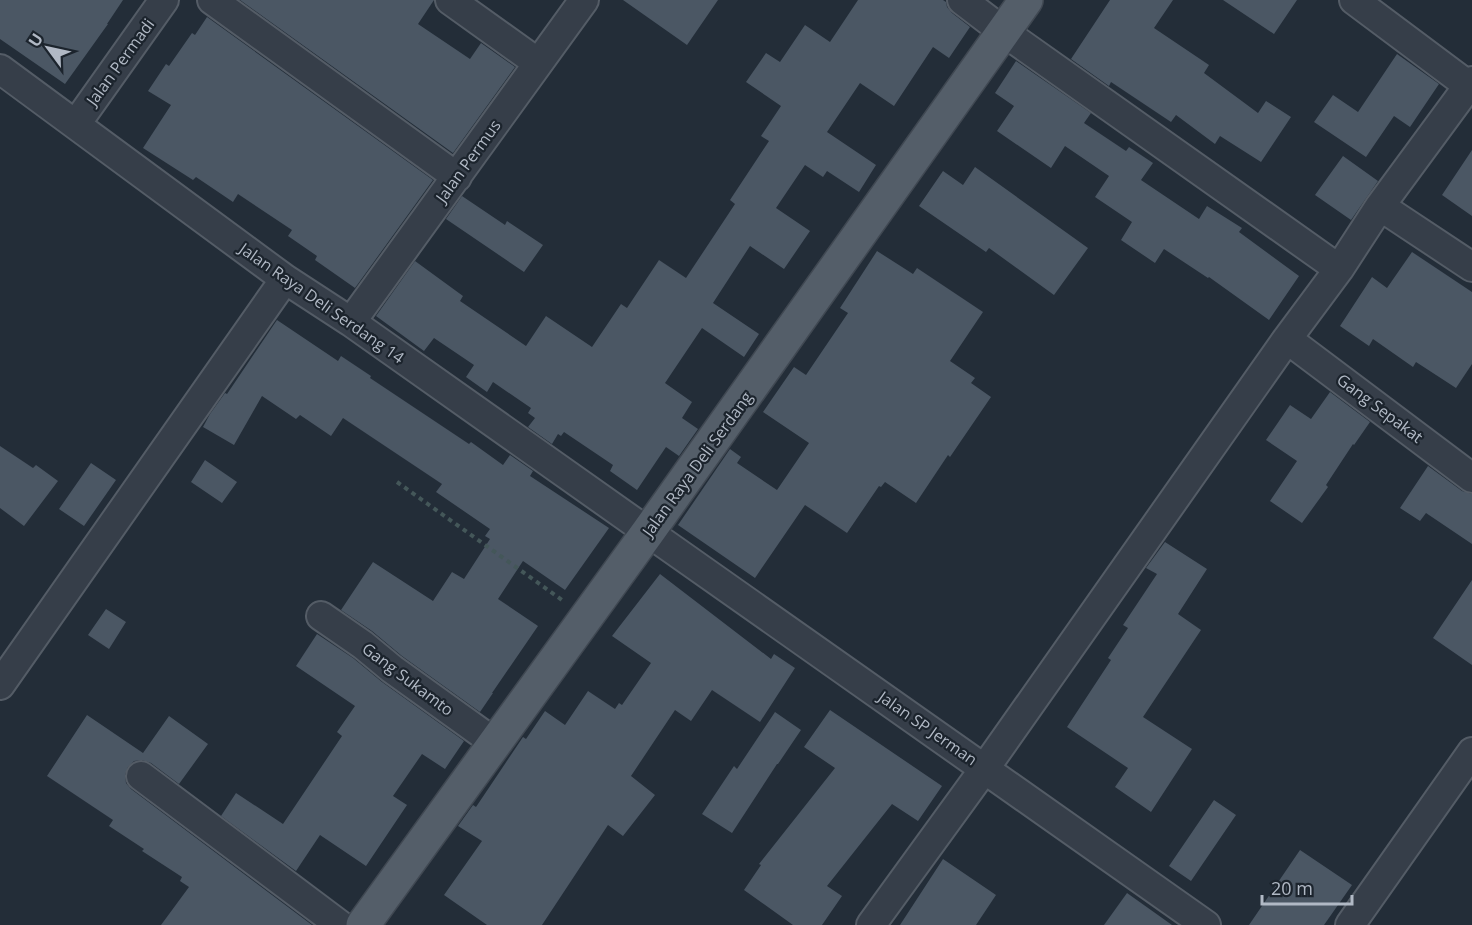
<svg xmlns="http://www.w3.org/2000/svg" width="1472" height="925" viewBox="0 0 1472 925" font-family="'Open Sans',sans-serif">
	<rect width="100%" height="100%" fill="#232d38"/>
	<!-- building -->
	<path fill="#4b5764" d="M0 0H123L107 24H108L65 84 0 39Z
		M240 0H434L418 24 470 59 481 43 515 67 453 153Z
		M623 0H718L687 45Z
		M858 0H943L946 2 947 7 952 13 970 27 949 58 933 47 894 106 860 83 827 132 876 165 859 192 827 171 823 177 805 165 776 208 810 231 784 269 750 246 713 303 759 334 744 357 702 328 665 383 692 402 682 418 698 429 679 456 666 447 637 490 610 471 613 465 564 432 561 436 558 434 552 444 528 427 535 418 528 413 531 408 493 382 487 392 466 377 474 365 434 338 424 351 376 316 415 261 463 296 460 301 526 346 546 316 592 347 621 304 627 308 659 260 686 278 735 204 730 200 769 141 761 136 781 106 746 82 766 53 780 62 805 25 830 42Z
		M1110 0H1173L1154 28 1209 65 1204 73 1258 113 1266 101 1291 117 1261 162 1220 136 1215 144 1176 115 1171 122 1111 82 1109 86 1071 59Z
		M1223 0H1297L1274 34Z
		M207 17 433 180 355 288 315 260 317 256 288 236 292 230 238 194 233 202 196 177 193 180 143 148 171 105 148 91 166 64 169 66 192 33 195 35Z
		M1397 54 1439 84 1410 127 1394 116 1366 157 1314 122 1333 95 1358 112Z
		M1016 61 1091 113 1084 123 1126 151 1129 147 1153 163 1141 180 1199 219 1207 206 1242 228 1239 232 1299 276 1269 320 1209 277 1208 278 1164 249 1155 263 1121 240 1132 222 1095 197 1109 176 1065 146 1051 168 997 131 1014 106 995 93Z
		M1472 150V216L1442 195Z
		M1343 156 1378 181 1351 220 1315 195Z
		M975 167 1088 248 1054 295 989 248 986 252 919 206 943 171 963 185Z
		M462 196 505 225 507 221 543 245 524 272 446 219Z
		M877 251 913 274 917 268 983 312 950 361 975 378 971 383 991 397 950 457 948 455 916 503 885 482 881 487 879 486 847 533 805 505 755 578 678 525 730 449 741 457 737 463 777 490 809 443 763 412 794 367 806 375 848 313 840 308Z
		M1412 252 1472 292V364L1456 388 1416 362 1413 367 1373 339 1369 346 1340 326 1372 277 1387 288Z
		M277 320 338 361 341 356 371 376 370 378 469 444 471 442 503 465 510 455 533 471 530 476 609 528 565 590 523 561 498 599 538 626 492 693H493L480 712 402 656 372 631 341 610 373 562 433 601 452 572 464 579 490 539 485 536 490 529 436 492 442 484 343 418 331 436 300 415 296 419 262 396 234 445 203 427 210 414 225 393 227 394Z
		M1330 392 1370 422 1354 445 1353 444 1326 485 1328 487 1302 523 1270 501 1297 461 1266 440 1290 405 1311 419Z
		M0 446 33 468 36 465 58 481 24 526 0 508Z
		M205 460 237 482 222 503 191 482Z
		M91 463 116 480 84 526 59 509Z
		M1428 466 1462 491 1472 494V544L1426 513 1420 521 1400 508Z
		M1165 542 1207 569 1178 614 1201 630 1143 717 1192 749 1151 812 1115 787 1128 768 1067 727 1111 660 1108 658 1128 628 1123 625 1157 574 1146 568Z
		M660 574 771 659 774 654 795 668 760 722 712 690 691 721 675 710 631 776 655 795 623 836 608 825 542 925H487L444 895 482 841 458 826 473 805 476 807 523 737 526 739 545 711 565 725 588 691 615 709 619 703 622 705 651 663 612 636Z
		M1472 580V665L1433 638Z
		M106 609 126 622 109 649 88 635Z
		M317 634 353 658 382 682 464 741 445 769 422 754 393 796 407 805 366 866 320 835 296 871 221 816 236 793 283 824 342 736 337 732 355 706 296 666Z
		M830 710 942 786 918 821 892 804 827 886 842 896 822 925H793L744 890 761 865 759 864 835 768 804 747Z
		M775 712 801 730 778 764H777L732 833 702 814 734 766 737 769Z
		M87 715 143 753 169 716 208 744 179 784 151 763 142 760 134 761 128 767 125 775 126 783 131 789 312 925H161L189 887 180 881 182 877 142 851 144 849 109 826 113 820 47 776Z
		M1214 800 1236 815 1191 881 1169 866Z
		M1300 850 1352 885 1324 925H1249Z
		M943 859 996 895 976 925H900Z
		M1127 893 1172 925H1104Z"/>
	<g fill="none" stroke-linecap="round" stroke-linejoin="round">
		<!-- street casing -->
		<g stroke="#545c66" stroke-width="32">
			<path id="street" d="M212 0 457 177
				M450 0 538 63
				M962 0 1004 32 1339 269
				M1354 0 1469 86
				M0 69 285 279 351 322 648 532 1206 925
				M76 124 164 0
				M1380 206 1472 267
				M351 322 584 0
				M1287 339 1472 478
				M321 616 363 645 392 669 495 743
				M0 685 285 279
				M141 776 340 925
				M871 925 985 768 1287 339 1339 269 1380 206 1472 81
				M1350 925 1472 752"/>
		</g>
		<!-- primary casing -->
		<g stroke="#404852" stroke-width="36">
			<path id="primary" d="M363 925 648 532 1026 0"/>
		</g>
		<!-- path -->
		<path stroke="#445759" stroke-width="4" stroke-dasharray="4.5 4.5" stroke-linecap="butt" d="M397 482 562 600"/>
		<!-- street -->
		<use href="#street" stroke="#363e49" stroke-width="28"/>
		<!-- primary -->
		<use href="#primary" stroke="#545e69" stroke-width="33"/>
	</g>
	<g text-anchor="middle" stroke-width="4.5" stroke-linejoin="round" paint-order="stroke">
		<!-- street labels -->
		<g font-size="16" fill="#b1b9c5" stroke="#1c242d">
			<text transform="translate(120 62) rotate(-54)" y="6">Jalan Permadi</text>
			<text transform="translate(468 161) rotate(-54)" y="6">Jalan Permus</text>
			<text transform="translate(322 303) rotate(35)" y="6">Jalan Raya Deli Serdang 14</text>
			<text transform="translate(1380 408) rotate(37)" y="6">Gang Sepakat</text>
			<text transform="translate(697 464) rotate(-54)" y="6">Jalan Raya Deli Serdang</text>
			<text transform="translate(408 679) rotate(37)" y="6">Gang Sukamto</text>
			<text transform="translate(928 728) rotate(35)" y="6">Jalan SP Jerman</text>
		</g>
	</g>
	<!-- north arrow -->
	<g transform="translate(48 48) rotate(303)" stroke="#1c242d" stroke-width="4.5" paint-order="stroke">
	<path d="M0-4.5L10 22L0 15L-10 22Z" fill="#b1b9c5"/>
	<text y="-9" font-size="16" font-weight="bold" text-anchor="middle" fill="#b1b9c5">U</text>
	</g>
	<!-- scale -->
	<path d="M1262 895v9h90v-9" fill="none" stroke="#b1b9c5" stroke-width="3"/>
	<text x="1271" y="895" font-size="18" fill="#b1b9c5" stroke="#1c242d" stroke-width="4.5" paint-order="stroke">20 m</text>
</svg>
